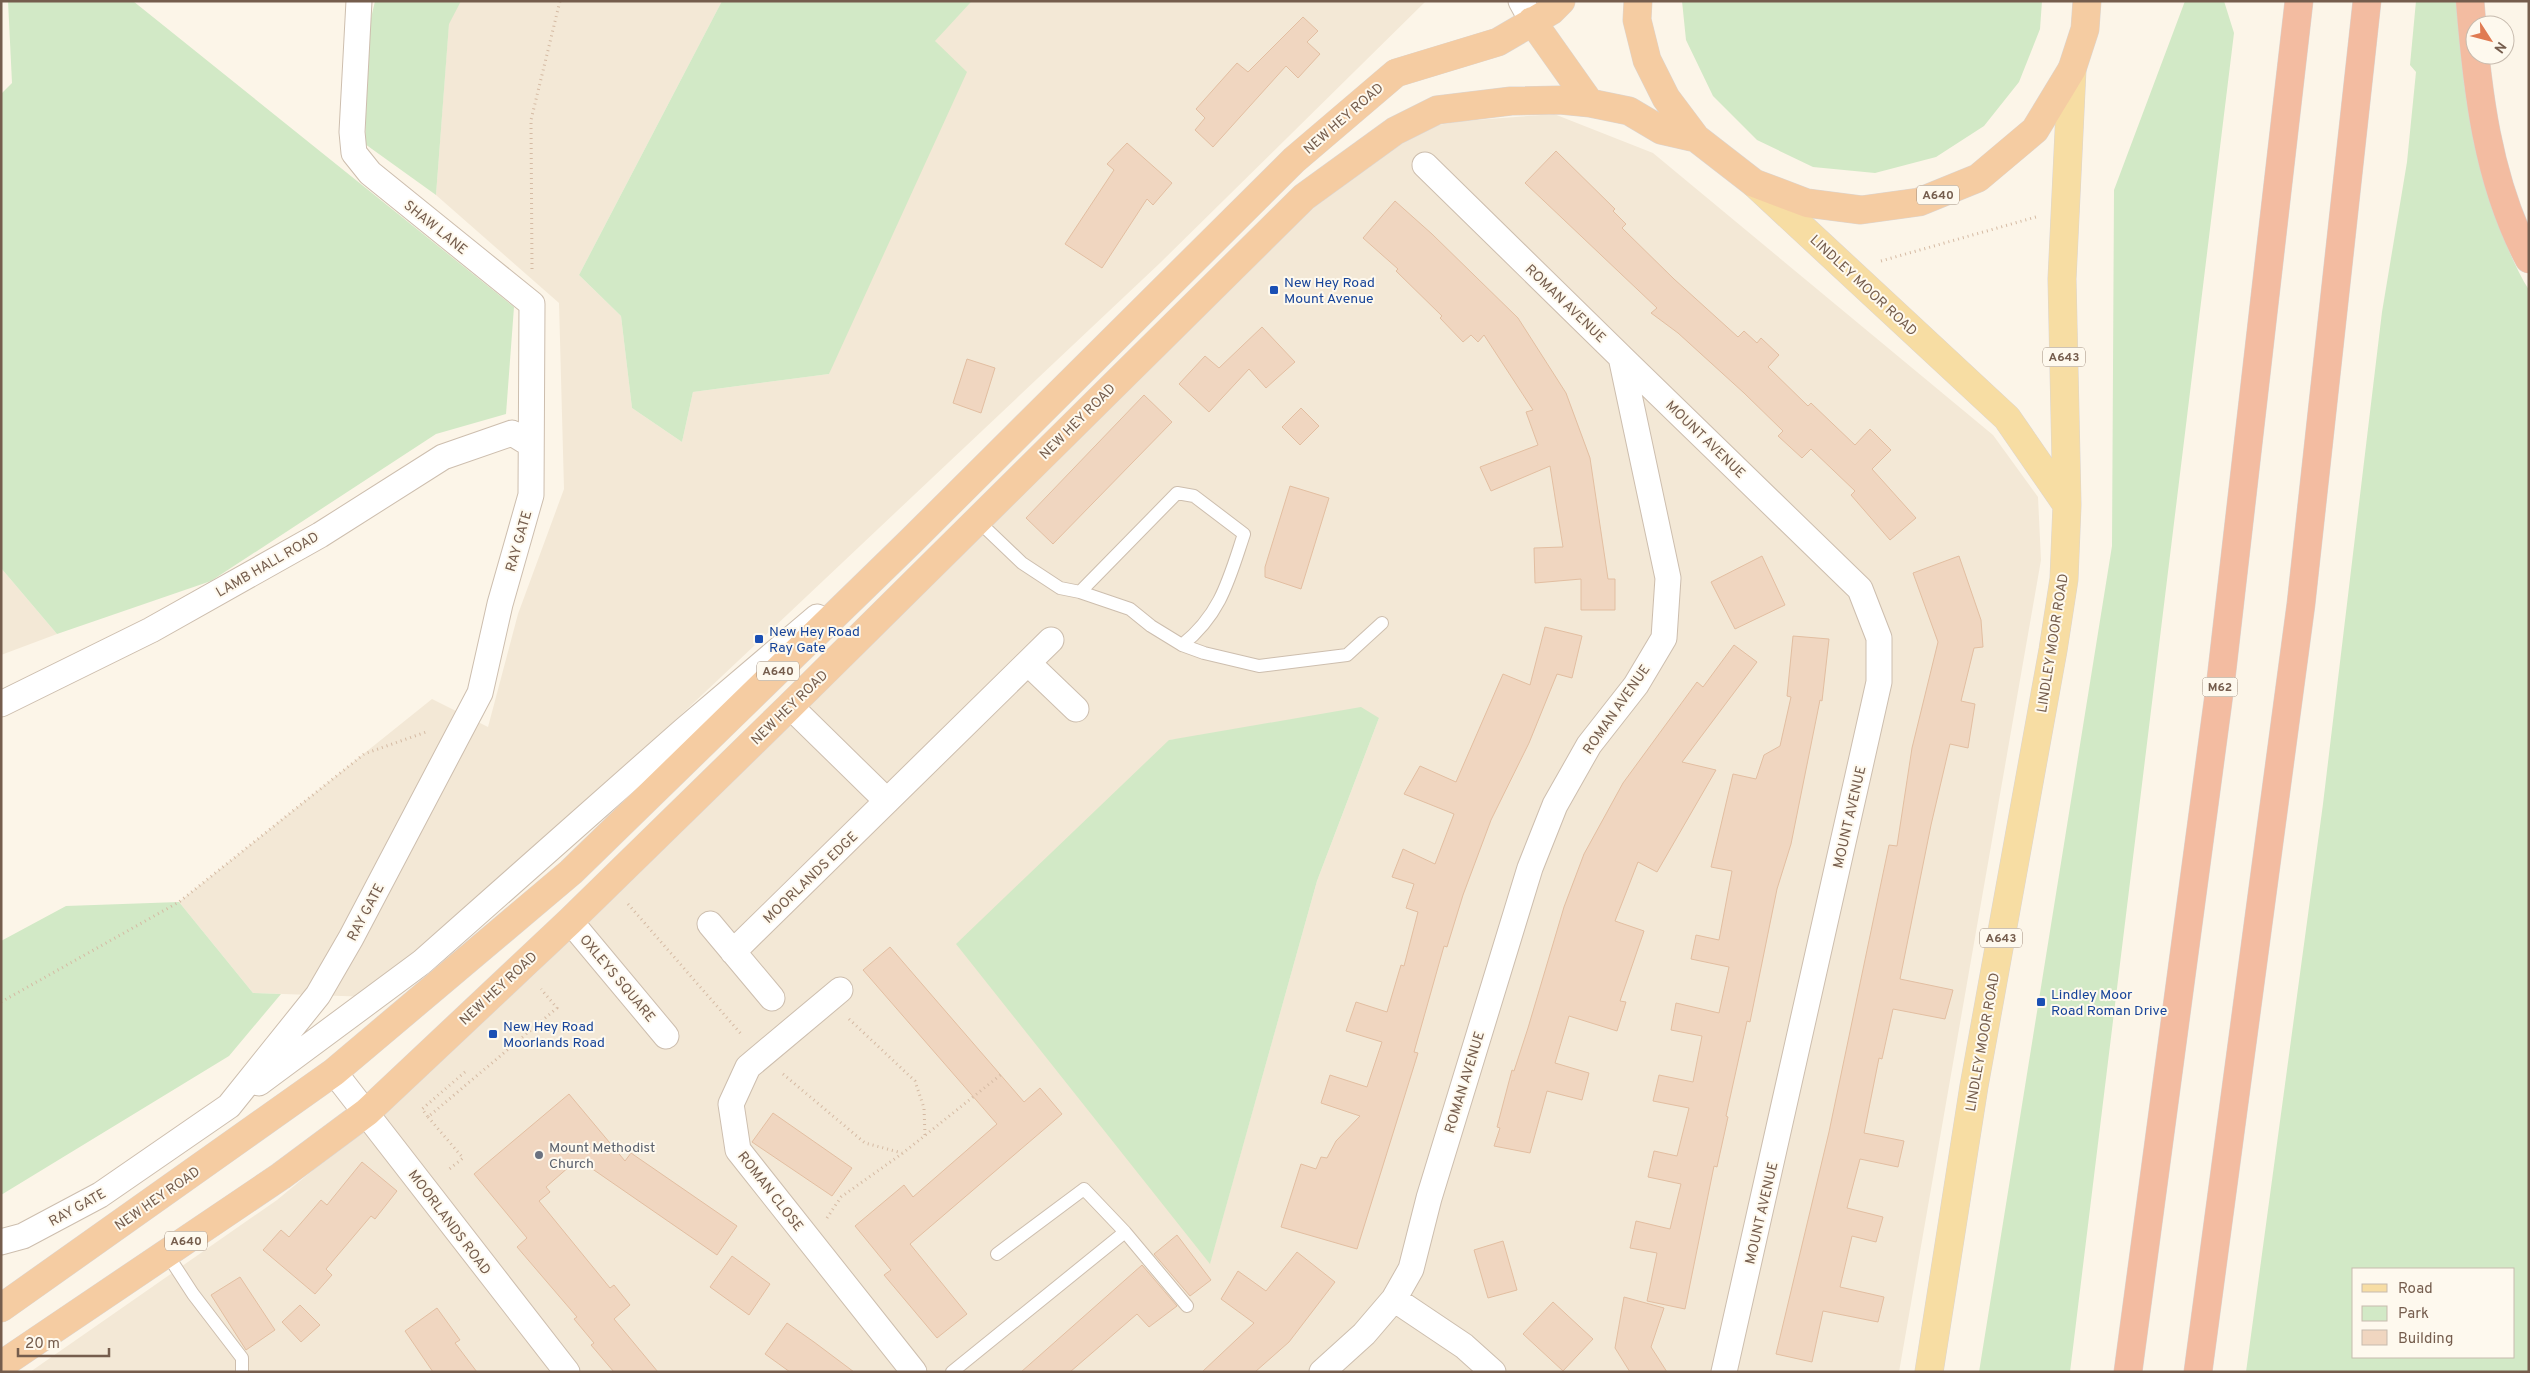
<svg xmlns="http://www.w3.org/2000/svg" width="2530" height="1373" viewBox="0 0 2530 1373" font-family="Overpass,sans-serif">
	<rect width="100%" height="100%" fill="#fcf5e8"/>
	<!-- residential -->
	<path fill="#f3e8d6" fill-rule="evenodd" d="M460 1H722L579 275 621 316 632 408 682 442 693 392 829 374 934 41 972 1H1426L1160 263 685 711 371 997 253 993 179 902 432 699 488 727 518 614 564 489 559 303 436 195 449 22Z
		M1554 114 1653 153 1993 435 2038 497 2041 560 1899 1372H30L277 1200 382 1113 538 971 1307 206 1391 144 1432 126 1462 121ZM1379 718 1317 881 1210 1263 1169 740Z
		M1 568 57 634 1 655Z"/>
	<!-- green -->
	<path fill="#d2e9c6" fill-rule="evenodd" d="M8 1H133L514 307 506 414 436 434 211 581 57 634 1 568V94L12 83Z
		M375 1H461L449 24 436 195 365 144 369 27Z
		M722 1H972L935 41 967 72 829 374 693 392 682 442 632 408 621 316 579 275Z
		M1682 1H2042L2040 29 2019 82 1984 126 1936 157 1875 173 1813 167 1757 140 1713 96 1686 40Z
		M2185 1H2224L2234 33 2070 1372H1979L2112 546 2114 190Z
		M2416 1H2458C2461 83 2471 151 2500 228 2508 249 2517 271 2529 290V1372H2246L2323 804 2382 312 2407 162 2416 72 2410 65ZM2354 1269H2514V1357H2354Z
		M1361 707 1379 718 1317 881 1210 1264 956 944 1169 740Z
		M179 902 253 993 281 994 229 1056 1 1195V941L66 906Z"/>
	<!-- building -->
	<path fill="#f0d6c0" stroke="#e2bea1" d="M1303 17 1318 31 1307 42 1320 54 1298 78 1286 66 1213 147 1195 130 1205 118 1196 109 1237 63 1248 72Z
		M1127 143 1172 183 1153 205 1147 199 1102 268 1065 244 1114 170 1107 164Z
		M1556 151 1615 209 1613 211 1626 224 1622 228 1674 279 1738 337 1744 331 1757 343 1761 338 1779 355 1768 367 1808 406 1811 403 1855 445 1870 429 1891 450 1872 469 1916 518 1890 540 1851 495 1855 491 1811 449 1802 458 1778 436 1783 431 1744 393 1678 333 1651 313 1657 308 1525 183Z
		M1395 201 1432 234 1518 318 1566 393 1590 458 1608 579H1615V610H1581V579L1535 583 1534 548 1563 547 1550 466 1491 491 1480 467 1538 445 1526 412 1533 410 1484 335 1478 342 1471 335 1463 342 1440 318 1442 316 1396 271 1398 269 1363 238Z
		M1262 327 1295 362 1266 388 1249 369 1209 412 1179 384 1205 356 1219 368Z
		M967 359 995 368 981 413 953 403Z
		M1144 395 1172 422 1053 544 1026 518Z
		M1301 408 1319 426 1300 445 1282 427Z
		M1290 486 1329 498 1301 589 1265 577V567Z
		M1762 556 1785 605 1735 629 1711 582Z
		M1959 556 1981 620 1983 647 1974 648 1961 701 1975 704 1968 748 1950 744 1931 825 1900 979 1953 990 1945 1019 1893 1009 1882 1059 1879 1058 1864 1133 1904 1141 1898 1167 1860 1159 1847 1208 1883 1217 1876 1242 1852 1236 1840 1287 1884 1297 1878 1322 1823 1311 1812 1362 1776 1354 1829 1132 1889 845 1897 846 1912 748 1938 642 1913 573Z
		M1545 627 1582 636 1572 678 1557 674 1529 743 1491 820 1463 895 1447 947 1444 946 1414 1052 1418 1053 1357 1249 1281 1227 1301 1164 1316 1169 1321 1157 1327 1158 1336 1141 1360 1116 1321 1103 1330 1075 1367 1087 1382 1042 1346 1031 1356 1002 1387 1012 1401 965 1404 966 1418 912 1406 908 1414 884 1392 877 1403 849 1435 864 1454 814 1404 794 1420 766 1456 782 1503 674 1530 685Z
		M1793 636 1829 639 1822 701 1820 700 1791 844 1777 889 1750 1022 1747 1021 1726 1116 1728 1117 1717 1167 1714 1166 1685 1309 1647 1301 1657 1253 1630 1248 1636 1221 1670 1229 1681 1184 1648 1177 1654 1151 1677 1156 1689 1108 1653 1101 1659 1075 1693 1082 1702 1036 1671 1030 1676 1003 1719 1013 1729 967 1691 959 1696 935 1719 940 1732 871 1711 867 1733 774 1756 779 1764 755 1780 746 1791 697 1787 696Z
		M1734 645 1757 662 1682 762 1716 770 1657 872 1638 862 1615 921 1644 931 1620 1001 1626 1002 1617 1031 1569 1016 1555 1063 1589 1073 1582 1100 1547 1091 1530 1153 1494 1146 1500 1128 1497 1127 1512 1070 1514 1071 1528 1028 1564 907 1584 854 1623 783 1697 682 1703 687Z
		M890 947 1024 1102 1040 1088 1062 1114 910 1244 967 1314 937 1338 884 1275 891 1270 855 1226 904 1185 913 1197 997 1124 863 970Z
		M569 1094 625 1161 631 1153 737 1226 717 1255 578 1159 546 1187 550 1192 539 1201 610 1288 614 1285 630 1305 614 1319 658 1372H614L591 1345 594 1343 574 1319 577 1317 517 1247 527 1238 474 1174Z
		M773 1113 852 1168 832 1196 752 1142Z
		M362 1162 397 1191 375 1219 371 1216 326 1269 332 1275 315 1294 263 1250 281 1230 289 1237 321 1200 327 1205Z
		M1177 1235 1211 1280 1190 1296 1154 1254Z
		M1503 1241 1517 1290 1488 1298 1474 1250Z
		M1297 1252 1335 1282 1289 1342 1255 1372H1202L1254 1323 1221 1299 1238 1271 1266 1291Z
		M732 1256 770 1284 749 1315 710 1287Z
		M1142 1265 1177 1306 1149 1327 1137 1314 1070 1372H1021Z
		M240 1277 275 1330 246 1350 211 1295Z
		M1624 1297 1664 1308 1651 1347 1667 1372H1630L1615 1348Z
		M1553 1302 1593 1339 1563 1371 1523 1334Z
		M300 1305 320 1325 301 1342 282 1322Z
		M437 1308 460 1340 455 1343 477 1372H433L405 1331Z
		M787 1323 814 1342 854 1372H790L765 1354Z"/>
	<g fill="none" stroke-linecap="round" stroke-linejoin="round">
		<!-- service casing -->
		<g stroke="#cdbeae" stroke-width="14">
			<path id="service" d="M977 520 1022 563 1060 588 1080 592 1130 609 1151 626 1182 645C1221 614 1229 579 1244 534L1194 496 1177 493 1080 592
				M1182 645 1204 653 1259 666 1347 655 1382 623
				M1125 1232 1187 1306
				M167 1254 193 1294 242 1358V1372
				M952 1372 1125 1232 1084 1189 997 1254"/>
		</g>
		<!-- minor casing -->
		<g stroke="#cdbeae" stroke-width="27">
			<path id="minor" d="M1521 1 1532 21
				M1621 357 1860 589 1879 638V682L1724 1372
				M1028 663 1076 709
				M1 704 151 630 320 535 443 457 512 433 530 444
				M790 706 887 801
				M570 921 666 1036
				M710 924 772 998
				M733 952 1051 640
				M840 990 748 1067 731 1104 738 1150 914 1372
				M334 1072 567 1372
				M259 1083 422 962 684 730 817 617
				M1 1242 23 1236 100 1195 229 1106 318 995 351 938 480 693 500 604 531 495 532 304 370 173 354 153 352 132 359 1
				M1394 1299 1464 1346 1493 1372
				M1322 1372 1364 1334 1394 1299 1411 1269 1429 1198 1530 868 1555 805 1589 745 1636 685 1664 638 1668 578 1621 357 1425 165"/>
		</g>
		<!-- primary casing -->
		<g stroke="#dbd5d1" stroke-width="29">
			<path id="primary" d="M1754 183 2007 418 2067 505
				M1929 1372 1974 1086 2053 650 2064 579 2067 505 2062 279 2072 69"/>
		</g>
		<!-- trunk casing -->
		<g stroke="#dbd5d1" stroke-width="29">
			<path id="trunk" d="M1638 1 1637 20 1647 60 1666 98 1696 138 1754 183 1807 203 1861 210 1919 202 1978 178 2035 130 2072 69 2085 29 2087 1
				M1532 21 1590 103
				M1 1308 334 1072 571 872 910 542 1294 160 1396 73 1498 42 1551 11 1561 1
				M1 1365 281 1176 367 1112 570 921 790 706 1304 197 1395 131 1437 110 1511 101 1560 100 1590 103 1629 111 1661 130 1696 138"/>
		</g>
		<!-- motorway casing -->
		<g stroke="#dbd5d1" stroke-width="29">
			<path id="motorway" d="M2470 1C2477 89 2487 180 2529 259
				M2128 1372 2221 679 2299 1
				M2198 1372 2301 604 2367 1"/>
		</g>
		<!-- path -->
		<path stroke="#d5baa3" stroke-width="3" stroke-dasharray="1 4" stroke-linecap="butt" d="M1881 261 2036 217
			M532 269 531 120 560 1
			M628 904 742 1035
			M1 1002 179 902 364 754 426 732
			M849 1019 915 1081 924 1108 925 1135
			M465 1072 422 1109 428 1117 557 1008 541 989
			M783 1074 865 1143 902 1153
			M428 1117 463 1158 447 1171
			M827 1218 841 1197 903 1153 1003 1073"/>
		<!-- service -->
		<use href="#service" stroke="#fff" stroke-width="12"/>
		<!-- minor -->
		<use href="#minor" stroke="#fff" stroke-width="25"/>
		<!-- primary -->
		<use href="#primary" stroke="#f7dda3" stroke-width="28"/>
		<!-- trunk -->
		<use href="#trunk" stroke="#f5cca2" stroke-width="28"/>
		<!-- motorway -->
		<use href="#motorway" stroke="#f3bca1" stroke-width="28"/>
	</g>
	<!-- markers -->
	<g fill="#1a4fb4" stroke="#fef9ee" stroke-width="2">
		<rect x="1269" y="285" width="10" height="10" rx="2.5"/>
		<rect x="754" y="634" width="10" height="10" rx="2.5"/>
		<rect x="2036" y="997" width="10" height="10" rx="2.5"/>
		<rect x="488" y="1029" width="10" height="10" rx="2.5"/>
	</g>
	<circle fill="#6b7280" stroke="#fef9ee" stroke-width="2" cx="539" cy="1155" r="5"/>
	<g text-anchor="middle" stroke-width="4" stroke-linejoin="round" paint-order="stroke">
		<!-- shield labels -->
		<g fill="#fef9ee" stroke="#9e8c7d" stroke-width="1">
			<rect x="1917" y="185.5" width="42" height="19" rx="4"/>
			<rect x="2043" y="347.5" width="42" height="19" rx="4"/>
			<rect x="757" y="661.5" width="42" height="19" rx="4"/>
			<rect x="2202.5" y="677.5" width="35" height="19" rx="4"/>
			<rect x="1980" y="928.5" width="42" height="19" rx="4"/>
			<rect x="165" y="1231.5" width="42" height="19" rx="4"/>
		</g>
		<g font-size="12" font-weight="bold" fill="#755d4d">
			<text x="1938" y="199">A640</text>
			<text x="2064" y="361">A643</text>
			<text x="778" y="675">A640</text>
			<text x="2220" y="691">M62</text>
			<text x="2001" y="942">A643</text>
			<text x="186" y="1245">A640</text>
		</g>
		<!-- street labels -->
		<g font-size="14" fill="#755d4d" stroke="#fef9ee">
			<text transform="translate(1343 118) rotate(-41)" y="5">NEW HEY ROAD</text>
			<text transform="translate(436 227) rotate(39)" y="5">SHAW LANE</text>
			<text transform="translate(1864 285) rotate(43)" y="5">LINDLEY MOOR ROAD</text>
			<text transform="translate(1566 303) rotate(44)" y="5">ROMAN AVENUE</text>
			<text transform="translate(1077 421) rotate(-45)" y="5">NEW HEY ROAD</text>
			<text transform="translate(1706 439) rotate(44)" y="5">MOUNT AVENUE</text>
			<text transform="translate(518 541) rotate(-74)" y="5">RAY GATE</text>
			<text transform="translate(267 564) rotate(-30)" y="5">LAMB HALL ROAD</text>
			<text transform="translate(2052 643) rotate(-81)" y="5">LINDLEY MOOR ROAD</text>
			<text transform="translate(789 707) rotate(-44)" y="5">NEW HEY ROAD</text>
			<text transform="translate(1616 709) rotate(-55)" y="5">ROMAN AVENUE</text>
			<text transform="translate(1849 817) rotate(-77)" y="5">MOUNT AVENUE</text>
			<text transform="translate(810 877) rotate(-44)" y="5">MOORLANDS EDGE</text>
			<text transform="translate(365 912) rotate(-62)" y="5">RAY GATE</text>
			<text transform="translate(618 978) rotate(50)" y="5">OXLEYS SQUARE</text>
			<text transform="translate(498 988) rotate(-43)" y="5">NEW HEY ROAD</text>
			<text transform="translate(1982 1042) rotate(-80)" y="5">LINDLEY MOOR ROAD</text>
			<text transform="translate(1464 1082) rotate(-73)" y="5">ROMAN AVENUE</text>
			<text transform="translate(771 1191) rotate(52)" y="5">ROMAN CLOSE</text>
			<text transform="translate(157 1198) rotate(-35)" y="5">NEW HEY ROAD</text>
			<text transform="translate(77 1207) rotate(-29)" y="5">RAY GATE</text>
			<text transform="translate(1761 1213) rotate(-77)" y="5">MOUNT AVENUE</text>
			<text transform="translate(450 1222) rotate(53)" y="5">MOORLANDS ROAD</text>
		</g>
		<!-- transit labels -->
		<g font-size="14" fill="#164399" stroke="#fef9ee" text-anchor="start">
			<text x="1284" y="287">New Hey Road<tspan x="1284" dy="16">Mount Avenue</tspan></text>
			<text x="769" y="636">New Hey Road<tspan x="769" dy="16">Ray Gate</tspan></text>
			<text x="2051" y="999">Lindley Moor<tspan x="2051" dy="16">Road Roman Drive</tspan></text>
			<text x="503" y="1031">New Hey Road<tspan x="503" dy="16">Moorlands Road</tspan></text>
		</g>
		<!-- worship labels -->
		<g font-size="14" fill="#5b616d" stroke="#fef9ee" text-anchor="start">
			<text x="549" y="1152">Mount Methodist<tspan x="549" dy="16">Church</tspan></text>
		</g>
	</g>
	<!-- border -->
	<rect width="2530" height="1373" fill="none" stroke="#755d4d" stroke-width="5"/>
	<!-- legend -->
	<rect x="2352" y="1268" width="162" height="90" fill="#fef9ee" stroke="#c7bbae"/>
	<rect x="2362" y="1284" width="25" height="8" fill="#f7dda3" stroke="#c7bbae"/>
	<text x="2398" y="1293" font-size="15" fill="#755d4d">Road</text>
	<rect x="2362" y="1306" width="25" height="15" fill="#d2e9c6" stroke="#c7bbae"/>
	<text x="2398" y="1318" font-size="15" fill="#755d4d">Park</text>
	<rect x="2362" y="1330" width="25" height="15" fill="#f0d6c0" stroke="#c7bbae"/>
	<text x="2398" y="1343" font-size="15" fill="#755d4d">Building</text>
	<!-- north arrow -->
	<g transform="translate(2490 40) rotate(126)"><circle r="24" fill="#fef9ee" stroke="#c7bbae"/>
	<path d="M0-4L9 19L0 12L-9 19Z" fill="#e07b52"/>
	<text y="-8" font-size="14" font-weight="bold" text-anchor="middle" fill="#755d4d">N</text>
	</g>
	<!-- scale -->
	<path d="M18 1348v8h91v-8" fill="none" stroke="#755d4d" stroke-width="2.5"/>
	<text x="25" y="1348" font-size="15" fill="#755d4d" stroke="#fef9ee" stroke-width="4" paint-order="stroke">20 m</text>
</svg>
